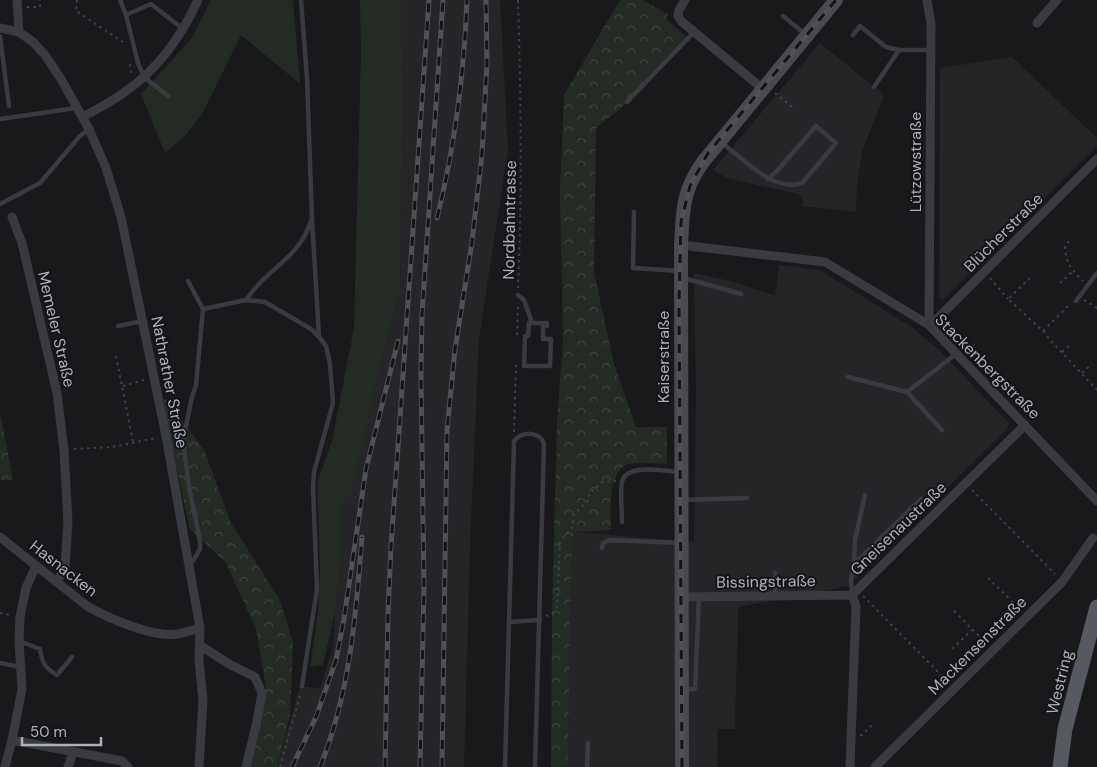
<svg xmlns="http://www.w3.org/2000/svg" width="1097" height="767" viewBox="0 0 1097 767" font-family="'DM Sans',sans-serif">
	<defs>
		<pattern id="forest-crowns" width="20" height="18" patternUnits="userSpaceOnUse" patternTransform="scale(1.25)"><rect width="20" height="18" fill="#232b24"/><path d="M2 6a3 3 0 1 1 6 0M12 15a3 3 0 1 1 6 0" fill="none" stroke="#404742"/></pattern>
	</defs>
	<rect width="100%" height="100%" fill="#19191b"/>
	<!-- built -->
	<path fill="#252528" d="M401 0H500L508 150 479 338 470 546 464 767H277L300 686 320 688 333 648 335 612 341 557V504L400 291 403 105Z
		M820 43 884 95 863 149 857 183 856 212 802 206 803 198 797 194 727 178 713 170Z
		M1012 57 1097 138V146L943 300 939 298 940 68Z
		M779 265 820 270 913 328 936 347 1009 423 1008 428 848 586 738 607 735 729H718L717 767H568L571 566 574 532 694 542 696 387 694 273 735 282 775 296Z"/>
	<!-- green -->
	<path fill="#232b24" d="M211 0H293L300 84 241 35 202 114 184 137 165 153 141 94 191 39Z
		M360 0H401L403 105 400 291 379 368 351 494 341 504V557L335 612 323 665 310 667 318 612 320 568 317 483 332 441 354 328 361 51Z"/>
	<!-- forest -->
	<path fill="url(#forest-crowns)" d="M620 0H642L668 14 666 19 690 40 621 108 596 128 594 272 614 364 636 427H667V464C658 464 632 461 624 466 607 479 611 512 611 530L574 532 571 566 568 767H551L552 614 557 422 563 343 560 193 564 95Z
		M166 399 204 450 231 523 280 600 293 643 290 716 277 767H249L260 722 266 687 256 629 226 563 190 529 162 402Z
		M0 412 13 480H0Z"/>
	<g fill="none" stroke-linecap="round" stroke-linejoin="round">
		<!-- path -->
		<path stroke="#404247" stroke-width="2" stroke-dasharray="2.5 4" stroke-linecap="butt" d="M77 0 76 11 126 44
			M518 0C521 96 522 192 518 288
			M27 7H40V0
			M130 64 131 74
			M775 93 792 107
			M1069 241 1065 247C1066 264 1072 270 1083 281
			M990 278 1008 299
			M1030 278 1008 299 1043 331 1070 304
			M1060 283 1073 271
			M1084 300 1097 308
			M1043 331 1051 341 1097 390
			M517 335 518 307
			M1062 352 1072 343
			M116 356 133 442
			M1082 373 1092 364
			M123 386 144 380
			M514 432 516 365
			M74 449 112 447 156 438
			M972 490 1055 574
			M988 578 1020 609
			M863 596 948 682
			M954 611 986 643
			M0 613 10 615
			M546 616 552 614 557 607 560 541 572 528 574 514 589 500V494L602 482 616 481
			M952 649 972 630
			M860 735H862L872 725
			M280 767 301 692"/>
		<!-- lane -->
		<path stroke="#3a3b40" stroke-width="4.5" d="M120 0 126 15 138 63 144 77 168 96
			M301 0 307 78 312 219 319 337
			M126 15 151 4 183 29
			M783 16 805 34
			M853 35 860 26 886 47 899 50
			M0 36 9 106
			M874 87 899 50H930
			M627 102 694 32
			M0 119 76 108
			M722 143C743 159 775 193 802 183L836 143 816 126 777 171 768 179
			M0 204 40 183 80 136 89 129
			M634 212 633 268 679 271
			M684 278 741 294
			M188 281 203 309 196 385 192 397 183 440 189 487 200 541V549L193 561 188 563
			M518 295 524 300 532 323
			M246 300C250 295 254 289 258 285 279 262 300 254 311 221
			M1076 301 1097 273
			M203 309 246 300 265 302 311 329 319 337 326 346 330 364 333 403 314 472 313 488 317 589 302 686
			M529 323H547V326H543V339H551L550 366H524L525 336H528Z
			M118 326 143 321
			M848 377 907 392 942 430
			M907 392 956 354
			M683 500 747 498
			M622 522C622 509 620 494 622 482 626 463 665 471 680 472
			M602 548 603 543 609 540 680 543
			M854 564 855 540 865 495
			M775 573V596
			M852 594 851 581 854 564 921 499
			M509 622 540 620
			M19 641 40 649C42 663 45 668 57 675L72 657
			M0 663 20 667
			M683 690 695 689 699 597
			M505 767 514 441C522 431 540 431 544 444L535 767
			M587 767 588 743"/>
		<!-- street -->
		<path stroke="#3a3b40" stroke-width="9" d="M17 0 19 32
			M685 0 679 10 678 16 681 21 763 89
			M927 0 931 24 929 325
			M1037 23 1057 0
			M0 28 19 32 33 42 45 55 61 79 89 129 106 168 121 217 166 436 200 628 199 660 203 701 199 767
			M83 117C97 109 113 101 126 91 158 69 182 35 198 0
			M12 217 22 243 57 393 64 450 68 522 65 566 57 582
			M681 245 825 262 929 325 1097 501
			M930 326 1097 159
			M0 537 87 606C108 618 153 638 177 634 184 633 192 630 200 628
			M852 595 1025 425
			M681 597 852 595
			M201 646 229 664 255 677 262 693 257 721 246 767
			M12 740 122 761 128 767
			M5 767 12 740 22 689 19 641 20 617 26 588 36 566
			M68 767 73 753
			M850 767 856 606 852 595
			M875 767 1062 582 1093 538"/>
		<!-- secondary -->
		<path stroke="#484a50" stroke-width="14" d="M682 767 681 245C683 211 682 191 703 162L836 0"/>
		<!-- primary -->
		<path stroke="#56595f" stroke-width="15" d="M1060 767 1065 729 1097 607"/>
		<!-- rail casing -->
		<g stroke="#4f5157" stroke-width="5">
			<path id="rail" d="M437 218C455 146 464 74 467 0
				M292 767 316 717 336 660 344 619 366 469 398 341
				M320 767C350 693 356 615 362 537
				M385 767 388 614 391 547 429 0
				M420 767 424 588 421 377 422 315 443 0
				M442 767 447 430 455 349 472 242 482 154 487 63 486 0
				M682 767 679 303 681 222 690 186 708 153 836 0"/>
		</g>
		<!-- rail -->
		<use href="#rail" stroke="#141416" stroke-width="3" stroke-dasharray="9" stroke-linecap="butt"/>
	</g>
	<g text-anchor="middle" stroke-width="4" stroke-linejoin="round" paint-order="stroke">
		<!-- street labels -->
		<g font-size="16" fill="#acb1ba" stroke="#141416">
			<text transform="translate(915 162) rotate(-90)" y="6">Lützowstraße</text>
			<text transform="translate(509 220) rotate(-89)" y="6">Nordbahntrasse</text>
			<text transform="translate(1003 232) rotate(-45)" y="6">Blücherstraße</text>
			<text transform="translate(57 329) rotate(77)" y="6">Memeler Straße</text>
			<text transform="translate(663 357) rotate(-90)" y="6">Kaiserstraße</text>
			<text transform="translate(988 366) rotate(45)" y="6">Stackenbergstraße</text>
			<text transform="translate(170 382) rotate(79)" y="6">Nathrather Straße</text>
			<text transform="translate(898 528) rotate(-44)" y="6">Gneisenaustraße</text>
			<text transform="translate(64 568) rotate(38)" y="6">Hasnacken</text>
			<text transform="translate(766 581) rotate(-1)" y="6">Bissingstraße</text>
			<text transform="translate(977 645) rotate(-45)" y="6">Mackensenstraße</text>
			<text transform="translate(1059 682) rotate(-76)" y="6">Westring</text>
		</g>
	</g>
	<!-- scale -->
	<path d="M22 737v8h79v-8" fill="none" stroke="#acb1ba" stroke-width="2.5"/>
	<text x="30" y="737" font-size="15" fill="#acb1ba" stroke="#141416" stroke-width="4" paint-order="stroke">50 m</text>
</svg>
